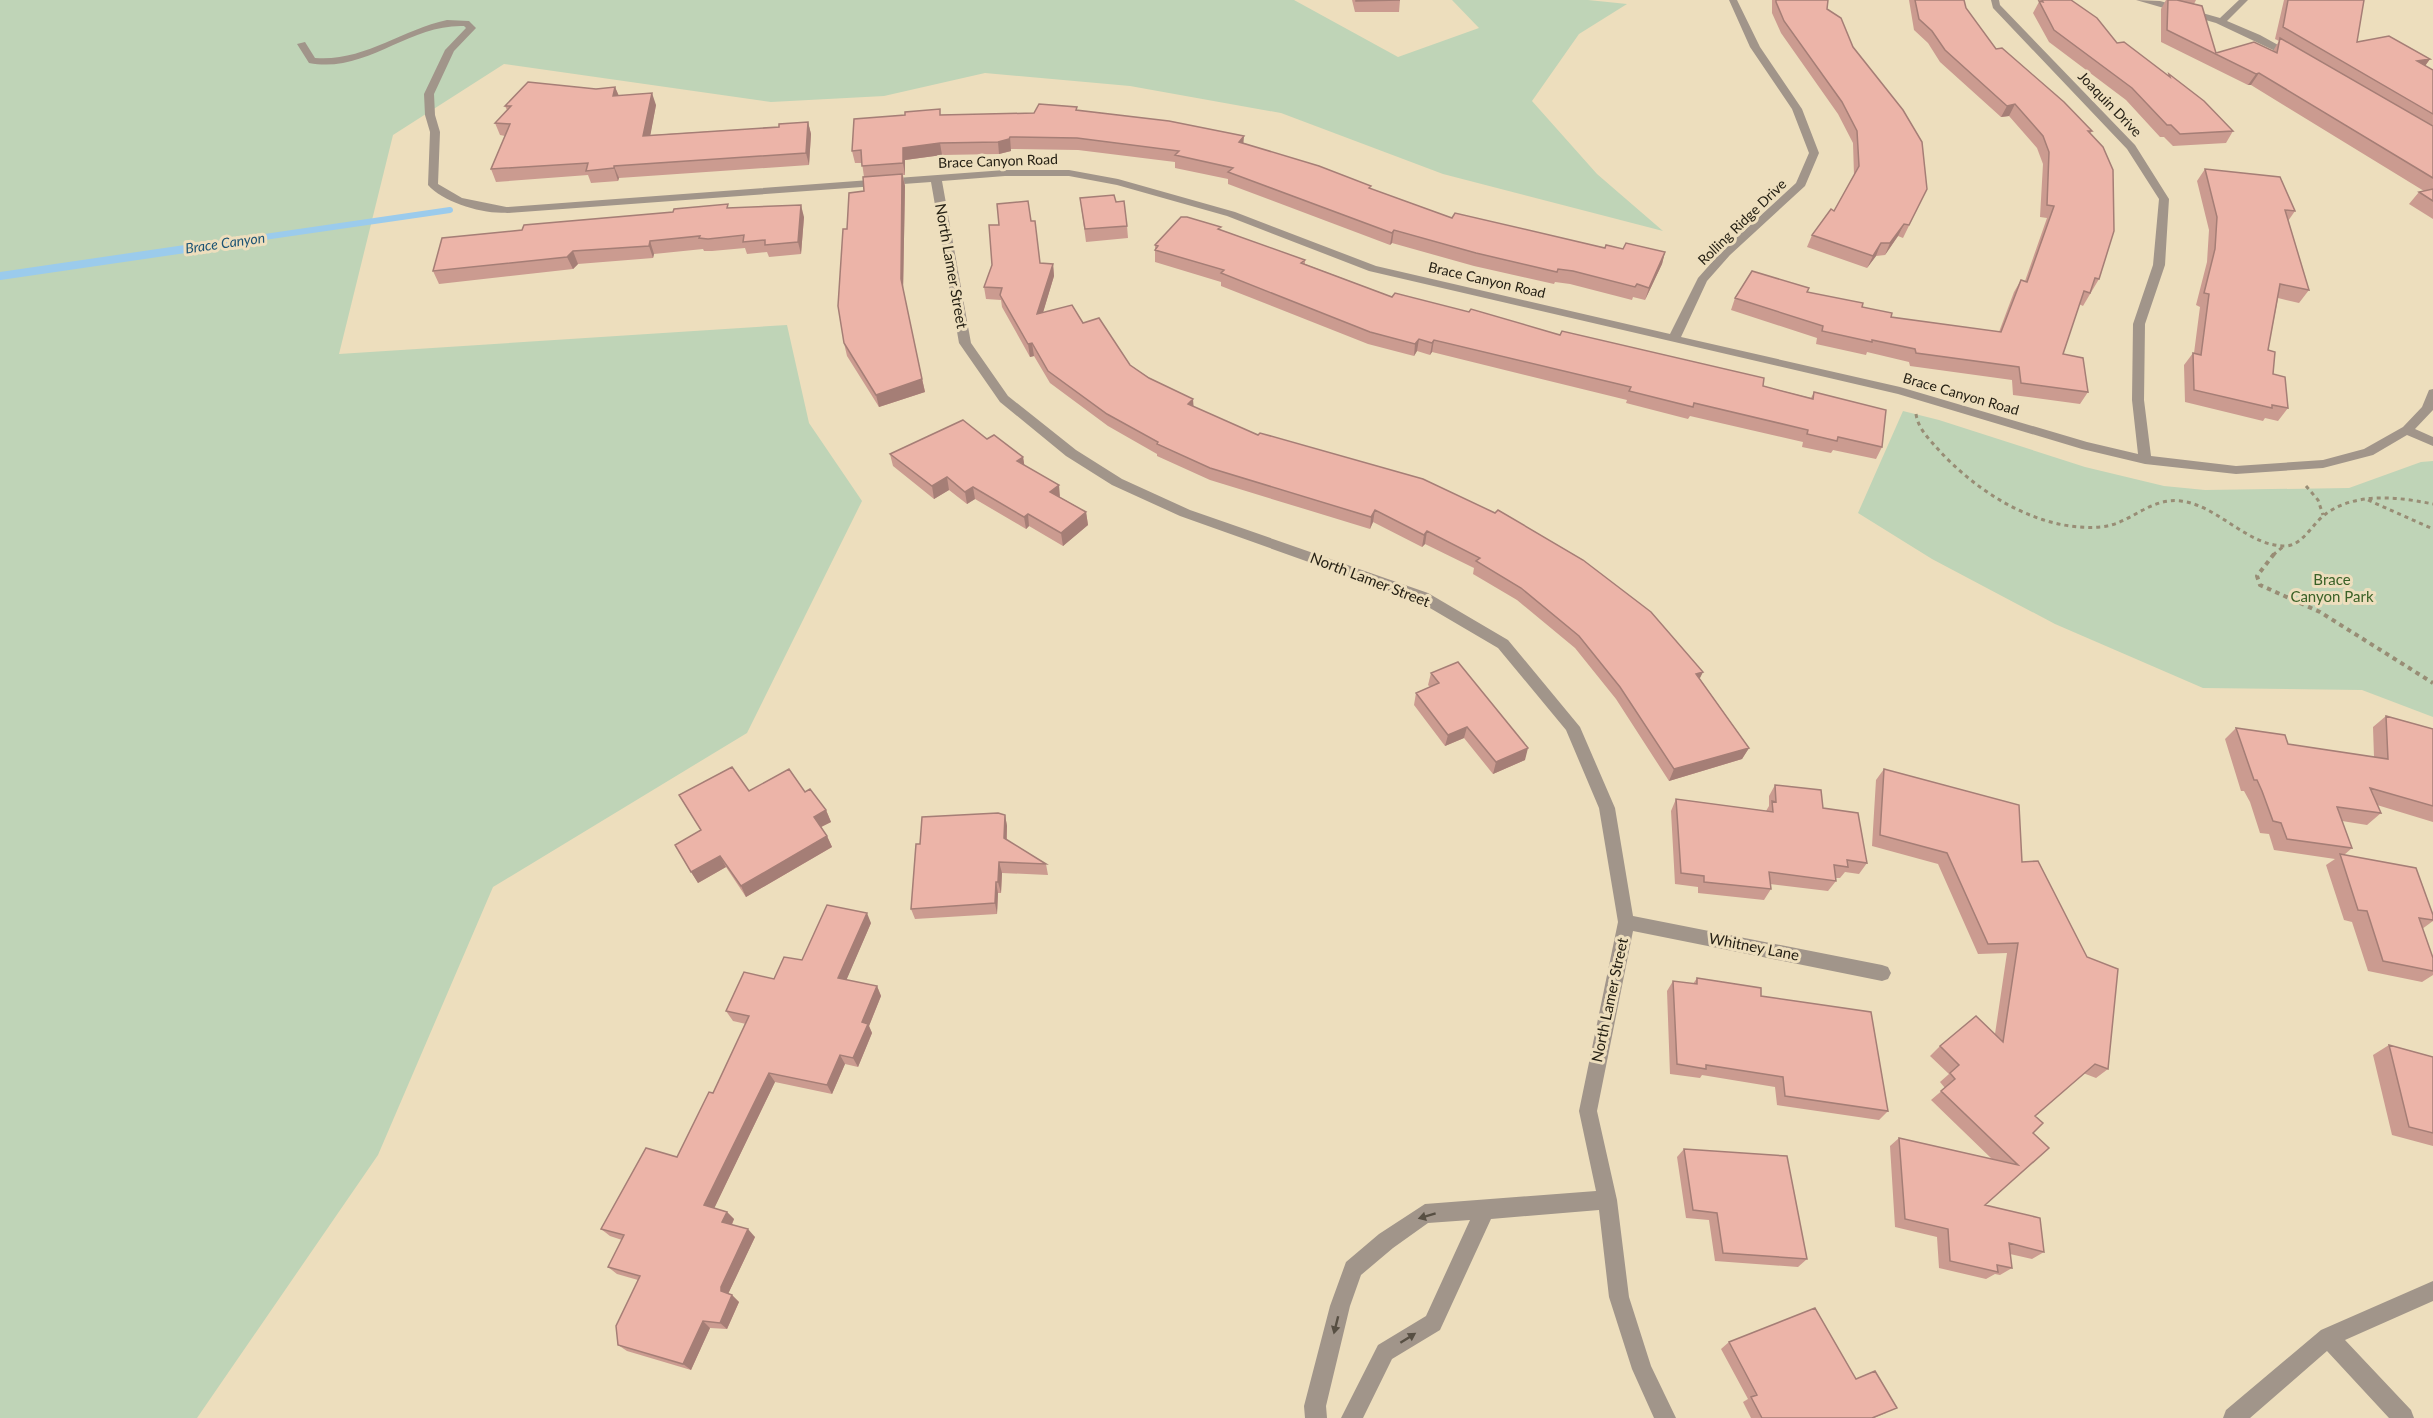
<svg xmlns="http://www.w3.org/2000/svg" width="2433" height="1418" viewBox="0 0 2433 1418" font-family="Lato,sans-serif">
	<rect width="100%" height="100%" fill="#eddebd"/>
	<!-- green -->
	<path fill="#bfd4b7" d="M0 0H1294L1398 57 1479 28 1452 0H1588L1627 4 1579 34 1532 101 1597 174 1663 231 1443 174 1281 113 1130 86 985 73 884 96 771 102 504 64 393 135 339 354 787 325 809 423 862 501 747 733 493 887 378 1155 197 1418H0Z
		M1903 411 1939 420 2085 467 2164 486 2205 490 2349 488 2421 462 2433 461V717L2362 690 2203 688 2055 624 1932 559 1858 513Z"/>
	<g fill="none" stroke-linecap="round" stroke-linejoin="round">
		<!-- stream-far1 -->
		<path stroke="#9bcbec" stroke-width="6" d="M195 247 450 210"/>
		<!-- stream -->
		<path stroke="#9bcbec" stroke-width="8" d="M0 276 206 246"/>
		<!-- path-far1 -->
		<path stroke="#988d75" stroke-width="3" stroke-dasharray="4 4" stroke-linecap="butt" d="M1916 414C1918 428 1928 438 1937 448 1976 492 2039 532 2100 527 2130 525 2149 497 2181 501 2219 506 2247 546 2285 546 2303 546 2313 522 2327 513 2357 492 2399 497 2433 504
			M2306 486 2318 500 2323 515
			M2368 500 2433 529
			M2273 555 2284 546"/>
		<!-- path -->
		<path stroke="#988d75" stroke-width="4" stroke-dasharray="4.5 4.5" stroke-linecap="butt" d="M2274 554 2257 576 2260 585 2320 612 2433 683"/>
		<!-- lane -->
		<path fill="#a1958a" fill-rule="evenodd" d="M447 20 469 21 476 28 454 51 434 94 435 115 440 132 438 184 462 198 511 208V212C487 216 444 203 428 185L430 132 425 115 424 94 445 50 466 28 464 26C408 24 366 74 309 63L297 44 305 42 315 58C363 62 401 30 447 20Z"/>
		<!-- street -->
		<path fill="#a1958a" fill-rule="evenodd" d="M1729 0H1737L1760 47 1802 109 1819 153 1805 186 1730 255 1707 281 1681 337 1900 387 2087 442 2138 454 2132 400 2133 324 2153 265 2159 199 2127 149 1993 8 1991 0H1999L2000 5 2135 145 2169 199 2165 265 2145 324 2144 400 2151 456 2236 466 2323 460 2364 449 2403 427 2422 407 2429 390 2433 389V410L2415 429 2433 437V446L2407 435 2373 455 2323 468 2236 474 2145 464 2082 449 1898 394 1369 271 1227 216 1117 185 1069 176H1005L942 181 971 343 1008 396 1076 450 1122 479 1190 510 1428 593 1508 640 1580 727 1615 808 1633 916 1882 965 1888 967 1891 973 1888 979 1882 981 1633 931 1597 1111 1617 1200 1629 1297 1651 1366 1676 1418H1654L1632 1369 1609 1297 1599 1210 1491 1219 1440 1330 1392 1359 1363 1418H1341L1378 1345 1426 1316 1470 1220 1428 1223 1393 1248 1361 1275 1350 1306 1326 1406 1327 1418H1305L1304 1406 1330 1306 1346 1262 1379 1234 1425 1204 1596 1191 1579 1111 1618 922 1599 808 1566 730 1498 648 1418 601 1180 516 1112 485 1066 456 1000 402 959 343 931 182 507 213 502 210 507 207 1005 170H1069L1118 179 1235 212 1376 266 1670 334 1698 278 1722 251 1796 183 1809 153 1792 109 1750 47Z
			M2136 0 2160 1 2220 18 2239 0H2248L2227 21 2260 35 2298 56 2290 58 2216 23Z
			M2433 1281V1301L2345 1340 2411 1410 2414 1418H2389L2327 1351 2250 1418H2223L2226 1410 2321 1330Z"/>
	</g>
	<!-- wall -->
	<path fill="#cb9b90" d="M1352 0H1400L1399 12H1355Z
		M1772 0H1828L1827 9 1853 47 1927 189 1903 238 1898 236 1885 255 1876 256 1867 268 1807 247 1812 235 1834 211 1854 175 1853 143 1838 114 1781 33 1772 13Z
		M1909 0H1964L1966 8 1996 49 2092 131 2090 134 2099 279 2083 306 2079 304 2063 354 2088 392 2080 404 2013 395 2012 380 1910 366 1909 362 1867 352 1866 355 1816 344 1817 338 1731 310 1735 298 1807 292 1862 307 1891 317 1999 332 2014 292 2021 280 2025 281 2047 218 2040 217 2043 164 2037 148 2009 116 2001 117 1940 62 1928 43 1914 30Z
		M2040 0H2071L2117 43 2168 76 2169 74 2233 131 2226 143 2173 146 2164 137H2160L2126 100 2049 42 2033 13Z
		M2165 0H2196L2194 4 2216 53 2273 51 2279 41 2275 39 2284 0H2364L2357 42 2430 59 2425 66 2433 70V219L2409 204 2419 192 2424 191 2251 85H2248L2161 42V9L2166 0Z
		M615 87 619 96 656 105 650 135 779 127 808 122 811 134 809 165 619 178 618 181 591 183 588 175 496 182 491 169 505 136 500 135 495 123 507 110 505 106 596 89Z
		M1077 107V110L1244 143 1452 218 1605 248 1665 252 1662 264 1645 300 1633 297 1632 300 1570 284 1555 282 1554 284 1474 266 1392 243 1390 245 1228 184V179L1175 168V162L1078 150 1011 149V151L999 154 942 155 905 160V175H903L905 186 903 292 925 392 879 407 847 356 844 343 847 229 864 191V177L862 163H855L852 151 941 115 1034 113Z
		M2205 169 2295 211 2288 221 2309 290 2299 303 2278 298 2268 350 2273 374 2288 408 2278 421 2265 418 2263 421 2185 402 2184 365 2193 353H2194L2200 307 2196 305 2207 262 2209 230 2197 181Z
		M1080 198 1116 202 1127 226 1128 238 1086 242Z
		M729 208 804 217 801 254 769 257 767 252 747 254 745 248 712 251H704L703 249 654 254 653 258 578 264 573 269 439 284 433 271Z
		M1031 221 1040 263 1053 264 1054 276 1043 312 1083 323 1130 365 1193 407 1258 435 1700 679 1749 748 1742 759 1669 781 1616 699 1575 648 1517 600 1473 574 1474 568 1425 544 1422 547 1373 522 1370 529 1210 480 1157 456V454L1108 426 1050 383 1034 356 1030 357 1002 307 1001 300 986 299 984 287Z
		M1221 230 1305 260V264L1392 297 1469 312 1811 398 1814 392 1882 447 1876 459 1833 450 1831 453 1802 447 1803 442 1690 416 1688 419 1626 403 1627 400 1432 352 1430 355 1417 351 1414 356 1368 344 1221 286V282L1155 262V245Z
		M987 439 1023 457 1024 465 1060 497 1086 512 1088 525 1063 546 1029 526 1026 529 975 499 967 504 949 490 934 499 893 466 890 454Z
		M1431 673 1525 760 1493 774 1464 738 1445 746 1414 705 1416 693 1430 687 1428 685Z
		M2386 716 2433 729V822L2377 805 2381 813 2367 825 2342 821 2352 848 2344 855 2433 915V921L2422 929 2433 958V975L2422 982 2368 971 2352 922 2344 920 2326 865 2335 859 2274 850 2269 834 2260 833 2250 802 2244 791H2241L2225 739 2236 728 2288 744 2374 757 2373 727Z
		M1884 769 2022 862 2108 1069 2096 1078 2083 1073 2035 1116 2033 1133 2049 1148 1985 1205 2044 1252 2032 1259 2010 1254 2012 1268 2000 1275 1995 1274 1986 1279 1939 1268 1937 1237 1895 1227 1890 1146 1899 1138 1992 1159 1931 1100 1945 1088 1940 1082 1949 1074 1930 1056 1940 1046 1995 1034 2007 953 1978 954 1938 864 1872 846 1876 780Z
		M1775 785 1823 808 1867 863 1859 874 1845 872 1840 878H1836V881L1828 891 1770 884 1771 889 1764 900 1698 893V887L1675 884 1671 811 1676 799 1766 811 1769 806V796Z
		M749 791 805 792 826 810 831 822 821 827 827 836 832 847 746 897 726 867 698 883 675 845 701 830 679 795Z
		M1005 815 1007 826V840L1046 864 1048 875 1002 873 1001 893H998L997 914 915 919 911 909 920 844Z
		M871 923 846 980 877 986 881 996 869 1026 872 1033 858 1067 845 1064 832 1094 775 1082 714 1208 727 1212 734 1219 732 1225 755 1237 728 1294 732 1295 739 1302 727 1329 710 1328 691 1370 627 1351 618 1345 638 1280 617 1274 608 1267 622 1240 610 1236 601 1229 677 1157 713 1093 746 1024 733 1021 726 1011 802 960Z
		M1697 978 1761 996 1888 1111 1879 1120 1777 1105 1775 1087 1702 1075 1700 1078 1670 1074 1667 991 1673 981 1693 984Z
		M2389 1045 2433 1057V1146L2392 1135 2373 1055Z
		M1684 1149 1807 1259 1798 1267 1715 1261 1709 1220 1686 1218 1677 1157Z
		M1729 1342 1856 1379 1886 1413 1874 1418H1751L1743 1402 1748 1399 1721 1349Z"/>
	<!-- shaded-wall -->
	<path fill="#a57e76" d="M2430 59 2422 70 2417 61Z
		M2259 73 2251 85H2248L2256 74Z
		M615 87 620 99 613 96Z
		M652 93 656 105 648 148 643 136Z
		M2015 104 2009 116 2001 117 2007 106Z
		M808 122 811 134 809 165 806 153Z
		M1244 136 1243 148 1239 142Z
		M1010 137 1011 151 999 154 998 142Z
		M940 143 942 155 905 160V175L903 163V148Z
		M614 166 619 178 618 181 614 168Z
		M902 174 905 186 903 292 901 279Z
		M801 205 804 217 801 254 798 242Z
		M1904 224 1898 236 1885 255 1890 243Z
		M1394 230 1392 243 1390 245 1392 233Z
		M650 241 654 254 653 258 649 246Z
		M1881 243 1876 256 1867 268 1873 256Z
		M573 251 578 264 573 269 567 257Z
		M1665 252 1662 264 1645 300 1649 288Z
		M1053 264 1054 276 1039 326 1037 314Z
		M1419 339 1417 351 1414 356 1415 344Z
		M1434 340 1432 352 1430 355 1432 343Z
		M1032 343 1034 356 1030 357 1028 344Z
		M922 379 925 392 879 407 876 395Z
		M1193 399 1194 412 1188 404Z
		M1023 457 1025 469 1017 461Z
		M947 477 949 490 934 499 932 486Z
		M1059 485 1060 497 1050 492Z
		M973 487 975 499 967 504 965 492Z
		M1375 510 1373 522 1370 529 1371 517Z
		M1086 512 1088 525 1063 546 1061 533Z
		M1028 514 1029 526 1026 529 1024 517Z
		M1427 531 1425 544 1422 547 1424 535Z
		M1703 672 1697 684 1696 674Z
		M1467 727 1464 738 1445 746 1448 735Z
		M1528 748 1525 760 1493 774 1496 762Z
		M1749 748 1742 759 1669 781 1674 769Z
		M826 810 831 822 819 828 814 817Z
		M1005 815 1007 826 1006 849 1004 838Z
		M827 836 832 847 746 897 741 886Z
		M720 856 726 867 698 883 691 872Z
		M999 862 1002 873 1001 893 998 882Z
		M996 882 998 893 997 914 995 903Z
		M867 913 871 923 843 988 838 978Z
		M877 986 881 996 869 1026 872 1033 858 1067 853 1058 862 1022Z
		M840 1055 845 1064 832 1094 827 1085Z
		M769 1073 775 1082 712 1213 704 1205Z
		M727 1212 734 1219 729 1230 722 1222Z
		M748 1229 755 1237 728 1294 721 1291V1287Z
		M732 1295 739 1302 727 1329 720 1323Z
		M703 1321 710 1328 691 1370 683 1364Z"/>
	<!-- building -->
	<path fill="#ecb4a8" stroke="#a57e76" stroke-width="1.5" d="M1356 0H1400L1356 1Z
		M1776 0H1828L1827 9 1841 18 1853 47 1903 110 1922 142 1927 189 1909 225 1904 224 1890 243H1881L1873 256 1812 235 1831 209 1834 211 1859 166 1857 131 1842 102 1784 21 1776 2Z
		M1915 0H1964L1966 8 1996 49 2002 48 2064 102 2092 131H2088L2103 147 2113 170 2114 231 2099 279 2095 278 2090 293 2084 291 2063 354 2083 358 2088 392 2021 383 2019 367 1916 353 1915 349 1872 340V342L1822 331 1823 326 1735 298 1752 271 1809 288 1807 292 1863 303 1862 307 1892 313 1891 317 2001 332 2021 280 2027 282 2054 206 2047 205 2049 152 2043 136 2015 104 2007 106 1945 50 1932 31 1919 19Z
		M2042 0H2071L2097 18 2117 43 2124 42 2170 77 2169 74 2204 101 2233 131 2180 134 2171 125H2167L2132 88 2054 30 2039 1 2043 2Z
		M2168 0H2177L2202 6 2216 53 2254 42 2277 53 2280 38 2433 126V178L2259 73 2256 74 2167 30Z
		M2288 0H2364L2357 42 2389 36 2430 59 2417 61 2433 70V114L2283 27Z
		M528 82 596 89 615 87 613 96 652 93 643 136 779 127V124L808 122 806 153 614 166V168L586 171 588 163 491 169 510 124 495 123 511 106H505Z
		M1039 104 1077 107 1076 110 1169 121 1244 136 1239 142 1319 166 1371 186 1369 188 1452 218 1455 213 1605 248 1606 245 1623 249 1626 243 1665 252 1649 288 1637 284 1635 287 1573 271 1558 269 1557 272 1476 253 1394 230 1392 233 1228 172 1233 168 1175 155 1179 151 1077 138 1010 137 1009 139 998 142 940 143 903 148V163L862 166 861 150 852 151 854 119 905 115V112L940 109V115L1034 113Z
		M2205 169 2280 177 2295 211 2285 210 2309 290 2280 284 2268 350 2275 352 2273 374 2285 377 2288 408 2272 405V408L2194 390 2193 353 2201 355 2209 294 2204 293 2215 249 2217 217Z
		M902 174 901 279 922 379 876 395 844 343 838 306 843 229H847L849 193 864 191 863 177Z
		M2433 189V201L2419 192Z
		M1114 195 1116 202 1124 201 1127 226 1085 229 1080 198Z
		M1028 201 1031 221H1035L1040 263 1053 264 1037 314 1072 305 1083 323 1099 318 1130 365 1149 378 1193 399 1188 404 1258 435 1260 433 1423 479 1495 513 1498 510 1583 560 1651 612 1703 672 1696 674 1749 748 1674 769 1620 687 1579 636 1521 588 1476 561 1480 558 1427 531 1424 535 1375 510 1371 517 1210 468 1157 444 1158 442 1107 414 1048 371 1032 343 1028 344 1000 295 1002 288 984 287 992 265 989 225H999L997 204Z
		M728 204 727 208 801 205 798 242 765 245V240L743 242 744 235 708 239 699 238 700 236 650 241 649 246 573 251 567 257 433 271 442 238 522 230 524 225 673 212 674 209Z
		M1181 217H1187L1221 227 1218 229 1305 260 1301 263 1392 297 1395 293 1469 312 1471 309 1560 335 1562 331 1764 378 1763 386 1813 399 1814 392 1886 410 1882 447 1838 437 1837 441 1807 434 1808 430 1694 403 1693 407 1629 391 1631 387 1434 340 1432 343 1419 339 1415 344 1370 332 1221 273 1224 270 1155 250 1158 246 1155 245Z
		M963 420 987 439 994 435 1023 457 1017 461 1059 485 1050 492 1086 512 1061 533 1028 514 1024 517 973 487 965 492 947 477 932 486 890 454Z
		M1458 662 1528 748 1496 762 1467 727 1448 735 1416 693 1439 683 1431 673Z
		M2386 716 2433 729V806L2370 788 2381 813 2337 807 2352 848 2287 839 2281 823 2273 821 2262 791 2257 780H2254L2236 728 2285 735 2288 744 2388 759Z
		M732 767 749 791 789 769 805 792 810 789 826 810 814 817 827 836 741 886 720 856 691 872 675 845 701 830 679 795Z
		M1884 769 2019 805 2022 862 2038 861 2087 957 2118 969 2108 1069 2095 1064 2035 1116 2043 1123 2033 1133 2049 1148 1985 1205 2040 1218 2044 1252 2009 1243 2012 1268 1997 1265 1998 1272 1950 1261 1948 1229 1905 1219 1899 1138 2018 1165 1941 1091 1955 1079 1950 1073 1959 1065 1940 1046 1976 1016 2003 1042 2018 943 1988 944 1947 853 1880 835Z
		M1775 785 1821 790 1823 808 1858 813 1867 863 1847 860 1848 867 1834 865 1836 881 1769 872 1771 889 1704 882V876L1681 873 1676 799 1773 812 1772 801 1776 802Z
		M998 813 1005 815 1004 838 1046 864 999 862 998 882H996L995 903 911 909 916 844H920L922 817Z
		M2340 854 2416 868 2433 915V920L2419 918 2433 958V971L2383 961 2367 911 2358 910Z
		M827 905 867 913 838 978 877 986 862 1022 868 1024 853 1058 840 1055 827 1085 769 1073 704 1205 727 1212 722 1222 748 1229 721 1287V1291L732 1295 720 1323 703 1321 683 1364 618 1345 616 1326 640 1276 608 1267 624 1235 601 1229 646 1148 677 1157 709 1092 713 1093 749 1016 726 1011 744 972 774 979 784 957 802 960Z
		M1697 978 1761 988V996L1871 1012 1888 1111 1785 1096 1783 1077 1706 1065V1069L1677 1064 1673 981 1697 984Z
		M2389 1045 2433 1057V1133L2409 1127Z
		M1684 1149 1787 1156 1807 1259 1723 1253 1717 1213 1693 1210Z
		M1815 1308 1856 1379 1875 1371 1897 1408 1872 1418H1762L1751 1397 1757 1395 1729 1342Z"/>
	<!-- one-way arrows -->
	<defs><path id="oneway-solid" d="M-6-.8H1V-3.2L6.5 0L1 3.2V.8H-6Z" transform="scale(1.5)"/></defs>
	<g fill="#574f43">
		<use href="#oneway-solid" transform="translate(1427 1216) rotate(163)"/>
		<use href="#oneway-solid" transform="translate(1336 1325) rotate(104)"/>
		<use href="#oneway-solid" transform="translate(1408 1338) rotate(-32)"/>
	</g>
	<g text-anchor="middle" stroke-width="6" stroke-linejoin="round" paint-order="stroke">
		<!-- far-street labels -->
		<g font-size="14" fill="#252014" stroke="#eddebd">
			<text transform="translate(2110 104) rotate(46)" y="5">Joaquin Drive</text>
			<text transform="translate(998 161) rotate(-2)" y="5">Brace Canyon Road</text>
			<text transform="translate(1742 222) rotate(-44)" y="5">Rolling Ridge Drive</text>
			<text transform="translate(1487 280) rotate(13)" y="5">Brace Canyon Road</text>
			<text transform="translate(1961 394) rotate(16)" y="5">Brace Canyon Road</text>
		</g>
		<!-- far-water labels -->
		<g font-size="14" font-style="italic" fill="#1c5374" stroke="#eddebd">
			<text transform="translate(225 243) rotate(-8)" y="5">Brace Canyon</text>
		</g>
		<!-- street labels -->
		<g font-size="15" fill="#252014" stroke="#eddebd">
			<text transform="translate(951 266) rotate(80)" y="5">North Lamer Street</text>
			<text transform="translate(1370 580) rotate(21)" y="5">North Lamer Street</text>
			<text transform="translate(1754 947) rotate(11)" y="5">Whitney Lane</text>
			<text transform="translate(1610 1000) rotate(-78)" y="5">North Lamer Street</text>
		</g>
		<!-- park labels -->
		<g font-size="15" fill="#3a6127" stroke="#eddebd">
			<text x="2332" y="585">Brace<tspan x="2332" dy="17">Canyon Park</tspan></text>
		</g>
	</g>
</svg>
